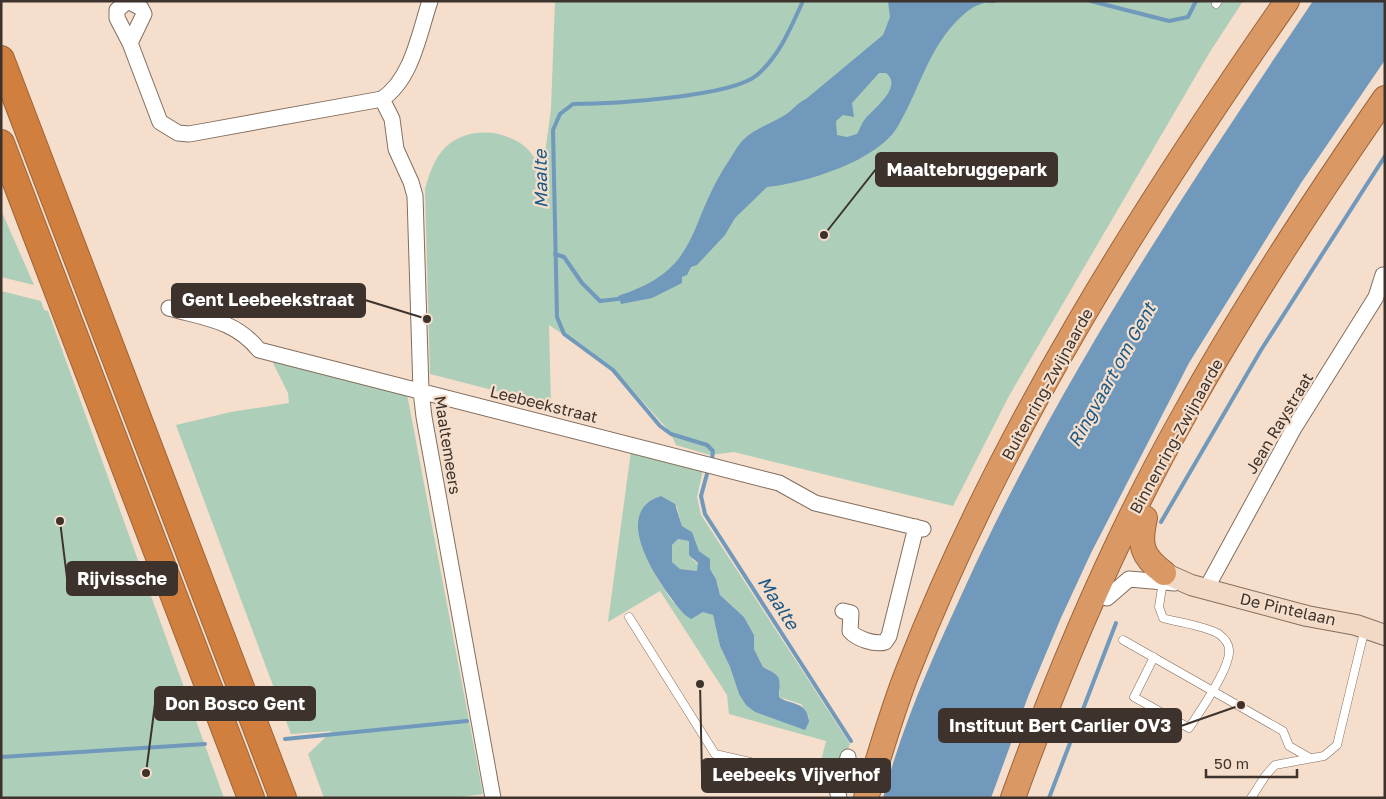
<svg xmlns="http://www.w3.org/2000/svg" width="1386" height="799" viewBox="0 0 1386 799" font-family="'Golos Text',sans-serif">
	<rect width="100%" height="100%" fill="#f5decb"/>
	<!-- green -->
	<path fill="#adceb8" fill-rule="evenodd" d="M555 1H1243L1208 55 1009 396 953 506 734 452 710 455 676 445 670 432 613 368 549 325 551 405 430 374 425 189C429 175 433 162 442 151 462 127 500 128 523 145 531 151 536 161 543 168L551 109Z
		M1 210 34 285 1 277Z
		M1 291 41 301 44 310 48 311 224 798H1Z
		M270 357 407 394 483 794 454 798H324L308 754 332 731 291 734 176 425 231 412 289 403 288 393Z
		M631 451 703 470 697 497 701 515 850 744 841 766 835 770 819 769 826 741 729 714 727 695 660 591 608 622ZM661 496 677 507 682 526 692 532 699 551 709 559 710 569 716 579 720 595 744 617 754 635V649L763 667 770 670 780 691 779 697 801 704 809 717 784 722 755 712 739 694 730 667 720 646 713 615C704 608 687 611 676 604 670 601 666 591 662 586 647 562 619 509 661 496Z
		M678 539 689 541 693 560 699 565 697 571 680 569 672 562V545Z"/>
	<!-- water -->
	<path fill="#7099bc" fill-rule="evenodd" d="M888 1H998C993 5 989 2 984 3 975 5 967 11 961 17 929 46 919 91 898 126 878 161 805 183 767 187L735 218 725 235 697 265 691 267 687 275 682 277V283L652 298 621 304 618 296C701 269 686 228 726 165 732 157 736 147 743 140 755 128 771 124 785 115 793 110 797 103 806 99L883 35 890 17ZM879 73H886C904 87 872 110 865 119 861 124 860 129 857 134L847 137 837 135 836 121 843 115 854 117 852 103Z
		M1313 1H1385V60L1301 183 1189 363 1091 553 1060 620 1029 694 991 798H883C902 725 934 654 966 585 1060 379 1186 189 1313 1Z
		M661 496 675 504 682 526 692 532 699 551 710 559V569L716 579 720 595 744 617 754 635V649L763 667C782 677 780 676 779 697 791 706 807 700 809 722L805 730 755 712 746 705 739 694 730 667 720 646 713 615 703 612 691 619 685 615C664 592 606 513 661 496ZM678 539 689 541V555L698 563 697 571 680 569 672 562V545Z"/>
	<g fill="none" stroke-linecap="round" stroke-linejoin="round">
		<!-- stream -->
		<path stroke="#7099bc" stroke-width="4" d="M1091 1 1169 21 1188 17 1196 1
			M555 254 564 257 582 283 600 301 618 299
			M712 459 713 451 707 445 671 434 660 426 613 370 564 334 557 317 553 130 560 114 573 104C609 104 732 97 757 75 780 55 790 29 803 1
			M707 474 701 496 705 514 851 741
			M1161 522 1261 350 1385 156
			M285 739 467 721
			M1 757 205 744
			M1049 798 1116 623"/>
		<!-- service casing -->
		<g stroke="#836e5e" stroke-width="9">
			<path id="service" d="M1216 4 1218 1
				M629 617 715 754 835 781
				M1123 640 1283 731 1289 746 1310 758
				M1154 657 1134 697 1189 728C1199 713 1231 667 1229 650 1229 643 1224 638 1219 634 1203 625 1180 623 1163 618L1159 607 1163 581
				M1251 798 1266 775 1275 765 1324 756 1337 745 1365 628"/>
		</g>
		<!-- minor casing -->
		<g stroke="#836e5e" stroke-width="17">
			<path id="minor" d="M130 43 117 18V10L128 1 141 8 144 14 130 43 160 122 178 133 189 134 382 99C412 79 419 34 430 1
				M382 99 392 119 396 149 411 182 415 196 421 391 424 417 493 798
				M169 308C204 318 235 320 259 350L779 483 815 503 923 529
				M1206 589 1294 428 1376 297 1383 275
				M1107 598 1129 579 1175 583
				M843 611 851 613 850 631C857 639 875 645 885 642L889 636 916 527
				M839 798 835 781 845 772 848 757"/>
		</g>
		<!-- secondary casing -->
		<g stroke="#836e5e" stroke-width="22">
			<path id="secondary" d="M1164 573 1191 585 1307 616 1356 625 1385 635"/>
		</g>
		<!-- trunk casing -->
		<g stroke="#9d6438" stroke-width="26">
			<path id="trunk" d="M1145 518C1139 545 1141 556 1164 573
				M866 798C880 755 892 710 909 668 1002 430 1141 211 1287 1
				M1013 798C1060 668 1114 540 1182 419 1243 308 1313 202 1385 98"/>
		</g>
		<!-- motorway casing -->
		<g stroke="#9d6438" stroke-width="28">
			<path id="motorway" d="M1 59 283 798
				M1 143 251 798"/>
		</g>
		<!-- service -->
		<use href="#service" stroke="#fff" stroke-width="8"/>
		<!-- minor -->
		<use href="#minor" stroke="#fff" stroke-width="15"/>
		<!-- secondary -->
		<use href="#secondary" stroke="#f1d9c5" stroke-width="20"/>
		<!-- trunk -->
		<use href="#trunk" stroke="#da9864" stroke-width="24"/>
		<!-- motorway -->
		<use href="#motorway" stroke="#d17f3e" stroke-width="26"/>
	</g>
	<g text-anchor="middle" stroke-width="4.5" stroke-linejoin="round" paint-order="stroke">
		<!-- street labels -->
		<g font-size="16" fill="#3d332c" stroke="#f5decb">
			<text transform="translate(1047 384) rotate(-61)" y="6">Buitenring-Zwijnaarde</text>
			<text transform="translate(544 404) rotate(14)" y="6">Leebeekstraat</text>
			<text transform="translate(1279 423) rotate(-59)" y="6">Jean Raystraat</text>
			<text transform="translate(1176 436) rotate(-61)" y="6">Binnenring-Zwijnaarde</text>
			<text transform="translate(448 445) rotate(81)" y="6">Maaltemeers</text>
			<text transform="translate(1288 609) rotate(13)" y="6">De Pintelaan</text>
		</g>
		<!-- water labels -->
		<g font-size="18" font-style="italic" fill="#195a88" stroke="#f5decb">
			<text transform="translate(541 179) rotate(-91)" y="6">Maalte</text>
			<text transform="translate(1112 375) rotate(-61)" y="6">Ringvaart om Gent</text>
			<text transform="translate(778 603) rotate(57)" y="6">Maalte</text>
		</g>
	</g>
	<!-- callouts -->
	<path fill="none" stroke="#3d332c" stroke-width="2" d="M824 235L876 169M427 319L365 300M60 521L67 578M146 773L155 704M1241 705L1181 726M700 684L702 775"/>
	<g fill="#3d332c" stroke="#f5decb" stroke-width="2">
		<circle cx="824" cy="235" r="5"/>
		<circle cx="427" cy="319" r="5"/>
		<circle cx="60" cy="521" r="5"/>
		<circle cx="146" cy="773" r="5"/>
		<circle cx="1241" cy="705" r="5"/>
		<circle cx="700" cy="684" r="5"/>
	</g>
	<g fill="#3d332c" stroke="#3d332c" stroke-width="2">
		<rect x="876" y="153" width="181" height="33" rx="5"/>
		<rect x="172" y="284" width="193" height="33" rx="5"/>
		<rect x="67" y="562" width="110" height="33" rx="5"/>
		<rect x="155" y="687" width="160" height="33" rx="5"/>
		<rect x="939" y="709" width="242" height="33" rx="5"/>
		<rect x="702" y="759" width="188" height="33" rx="5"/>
	</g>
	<g font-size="18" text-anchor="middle" font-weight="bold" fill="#fff">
		<text x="967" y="176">Maaltebruggepark</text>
		<text x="268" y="306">Gent Leebeekstraat</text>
		<text x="122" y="585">Rijvissche</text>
		<text x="235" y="710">Don Bosco Gent</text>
		<text x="1060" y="732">Instituut Bert Carlier OV3</text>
		<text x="796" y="781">Leebeeks Vijverhof</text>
	</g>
	<!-- border -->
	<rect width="1386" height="799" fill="none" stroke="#3d332c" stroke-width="5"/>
	<!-- scale -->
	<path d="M1206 769v8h91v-8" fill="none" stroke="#3d332c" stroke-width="2.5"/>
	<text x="1214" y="769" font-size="15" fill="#3d332c" stroke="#f5decb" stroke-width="4" paint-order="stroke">50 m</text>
</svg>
